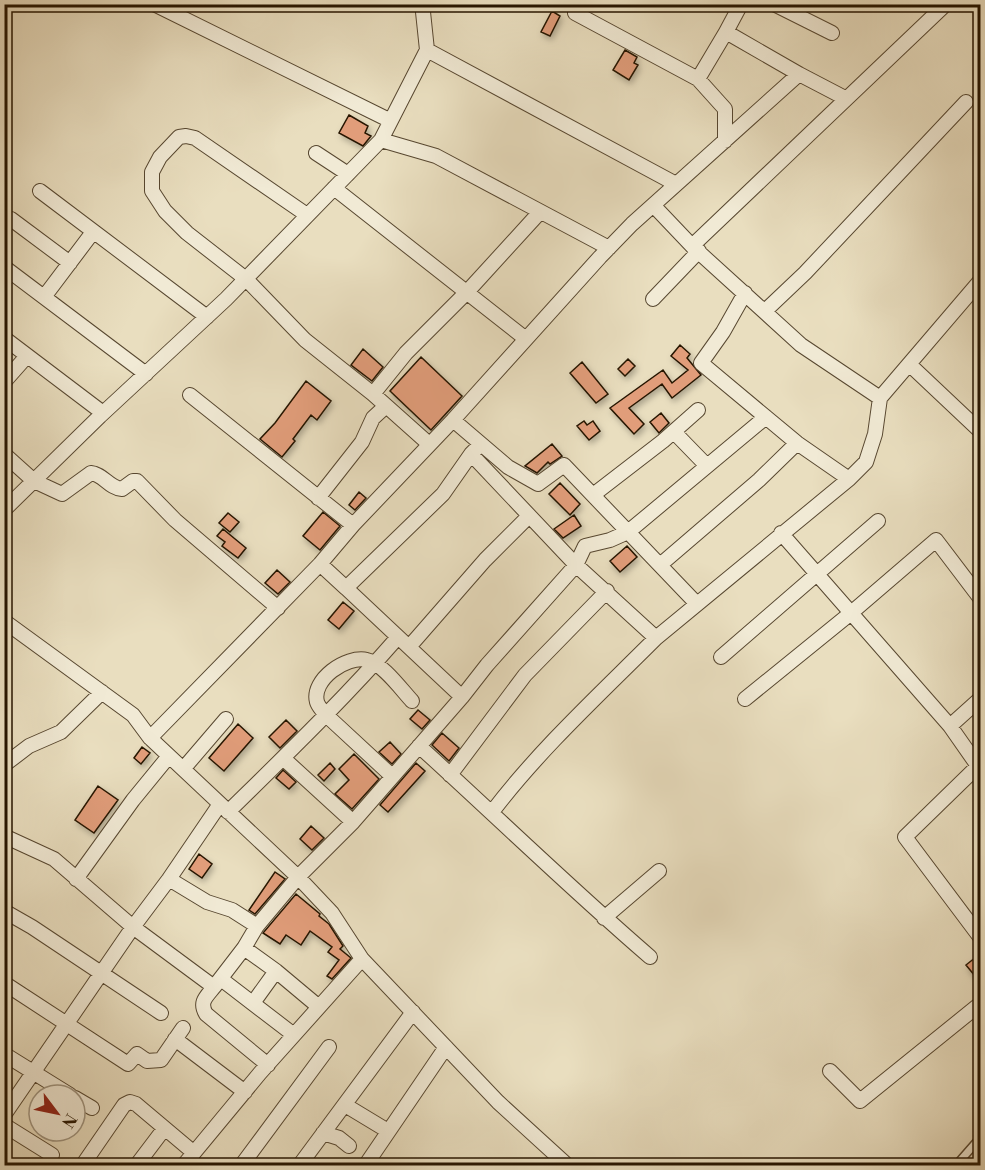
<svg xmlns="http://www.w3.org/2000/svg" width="985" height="1170" viewBox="0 0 985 1170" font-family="'Libre Bodoni',serif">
	<defs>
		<filter id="shadow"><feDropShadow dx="2" dy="3.5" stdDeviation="3" flood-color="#0004"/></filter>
	</defs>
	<rect width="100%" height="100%" fill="#e9debf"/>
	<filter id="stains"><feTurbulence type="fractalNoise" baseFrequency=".00333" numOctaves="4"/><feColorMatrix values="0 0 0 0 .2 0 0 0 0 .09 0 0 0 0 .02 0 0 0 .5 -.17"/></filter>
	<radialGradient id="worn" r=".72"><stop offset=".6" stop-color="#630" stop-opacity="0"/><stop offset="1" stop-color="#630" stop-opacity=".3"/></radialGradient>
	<!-- building -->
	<path fill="#e19d7a" stroke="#261500" stroke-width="1.5" filter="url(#shadow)" d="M552 11 560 16 550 36 541 32Z
		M625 50 637 57 634 63 638 65 629 80 613 70Z
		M349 115 368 126 365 133 371 136 363 146 339 133Z
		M680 345 690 354 687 358 701 375 672 398 662 384 629 408 644 424 634 434 610 408 663 370 672 383 688 370 671 356Z
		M363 349 383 367 372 381 351 365Z
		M421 357 462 396 431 430 390 391Z
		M628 359 635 366 625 376 618 369Z
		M582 362 608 394 596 403 570 373Z
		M306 381 331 401 317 420 311 415 293 439 295 441 282 457 260 439 275 423Z
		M661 413 669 423 659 433 650 422Z
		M584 421 587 425 593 421 600 431 589 440 577 426Z
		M552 444 562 456 550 464 548 462 537 473 525 466Z
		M560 483 580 504 570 515 549 494Z
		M359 492 366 498 355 510 349 505Z
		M323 512 340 526 320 550 303 536Z
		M228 513 239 522 230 532 219 523Z
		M574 515 581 526 563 538 554 529Z
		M223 529 246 548 238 558 222 546 225 542 217 536Z
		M627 546 637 557 620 572 610 561Z
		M277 570 290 582 278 594 265 583Z
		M343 602 354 611 339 629 328 620Z
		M418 710 430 720 422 729 410 719Z
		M286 720 297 731 280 748 269 737Z
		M238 724 253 738 224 771 209 758Z
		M442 733 459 748 449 761 432 745Z
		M390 742 401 754 392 764 379 752Z
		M142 747 150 753 141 764 134 758Z
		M354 754 379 779 352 809 335 794 349 780 339 769Z
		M330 763 335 769 324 781 318 775Z
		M416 763 425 771 388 812 380 805Z
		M283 770 296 782 289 789 276 778Z
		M98 786 118 800 94 833 75 820Z
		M311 826 324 838 312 850 300 839Z
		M199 854 212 864 202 878 189 869Z
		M275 872 285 879 255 914 249 910Z
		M296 894 320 914 319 916 329 924 343 946 340 949 351 958 332 979 327 976 339 960 328 952 332 947 310 931 301 945 286 935 280 944 263 933Z
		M981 953V972L975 976 966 965Z"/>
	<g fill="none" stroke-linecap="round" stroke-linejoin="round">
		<!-- lane casing -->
		<g stroke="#574730" stroke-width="10">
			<path id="lane" d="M958 1166 959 1162 980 1138"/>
		</g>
		<!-- street casing -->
		<g stroke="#574730" stroke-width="16">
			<path id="street" d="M154 4 389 120
				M579 4 575 13 698 79
				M774 4 832 33
				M427 50 676 184
				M799 74 845 98
				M381 140 436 156 609 248
				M725 141V109L698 79 726 32
				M316 153 348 174
				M334 188 526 339
				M40 191 207 317
				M653 205 692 246 801 345 880 398 980 281
				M307 215 195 138 186 136 179 137 160 157 152 172V191L165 211 187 233 246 279 305 340 373 394 429 444
				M11 219 70 263
				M692 246 946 4
				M4 267 146 374
				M745 293 723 332 701 363 797 443 849 479
				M44 297 93 232
				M653 299 699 251
				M765 311 805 273 966 102
				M4 338 103 413
				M909 364 980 431
				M4 382 27 356
				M373 394 406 353 467 292 540 212
				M190 395 353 525
				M453 420 508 467 538 484 564 465 697 604
				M674 432 707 466
				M4 454 34 481 62 494 91 473C103 474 109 488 122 489L133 481H137L175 520 278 608
				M471 454 576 565 656 638 849 479 866 462 875 434 880 398
				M593 495 663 441 698 410
				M318 498 362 442 373 418 386 406
				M4 510 100 416 226 299 381 140 427 50 423 12 425 4
				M781 533 950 726
				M320 564 346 588
				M660 565 759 480 797 443
				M4 621 133 715 150 738 298 877 332 913 362 959 498 1102 568 1166
				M409 647 485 560 529 516
				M721 657 878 521
				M462 697 346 588 443 494 471 454 481 444
				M745 699 851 613 936 540 980 598
				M980 699 950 726 978 766 980 765
				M150 738 320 564 353 525 453 420 600 257 632 224 799 74 726 32 741 4
				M419 746C496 816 571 889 650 957
				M283 758 353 822
				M4 765 29 746 61 732 102 692
				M978 766 905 837 980 937
				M184 768 226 719
				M450 775 525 675 607 591
				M392 776 325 714C323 711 318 706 317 702 311 680 346 655 367 660 382 663 401 689 412 701
				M228 812C286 755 345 698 398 637
				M492 812C540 749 600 694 656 638
				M4 836 54 859 133 927 214 987C206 997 199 1002 206 1014L268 1065
				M76 879 133 800 169 756
				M169 879 207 902 232 910 257 926
				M4 911 32 927 161 1013
				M604 918 659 871
				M244 948 276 971 319 1007
				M221 979 294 1035
				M4 983 128 1064 137 1054 147 1061 161 1060 183 1028
				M214 987 244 948 257 926 298 877 353 822 462 697 487 665 576 565 585 546 610 540 628 532 766 417
				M253 1003 276 971
				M175 1039 245 1092
				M4 1054 70 1095
				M830 1071 860 1101 980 1004
				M75 1098 92 1108
				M345 1105 388 1131
				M4 1115 133 927 169 879 220 804
				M4 1125 52 1155
				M323 1133 339 1138 349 1146
				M82 1166 124 1105 130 1102 136 1104 193 1152
				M136 1166 164 1129
				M183 1166 260 1073 362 959
				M241 1166 329 1047
				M299 1166 413 1012
				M365 1166 446 1047"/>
		</g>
		<!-- lane -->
		<use href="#lane" stroke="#f1ead5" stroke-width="7"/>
		<!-- street -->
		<use href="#street" stroke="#f1ead5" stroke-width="14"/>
	</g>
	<!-- margin -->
	<rect width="985" height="1170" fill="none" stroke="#e9debf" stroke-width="24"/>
	<rect x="6" y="6" width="973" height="1158" fill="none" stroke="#261500" stroke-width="3"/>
	<rect x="12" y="12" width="961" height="1146" fill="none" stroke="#261500" stroke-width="1.5"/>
	<!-- north arrow -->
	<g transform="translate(57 1113) rotate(122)"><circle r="28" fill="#f1ead5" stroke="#a09580" stroke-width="1.5"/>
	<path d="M0-4.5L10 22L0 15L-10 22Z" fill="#8f2418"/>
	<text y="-9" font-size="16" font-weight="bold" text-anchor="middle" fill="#261500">N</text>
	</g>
	<rect width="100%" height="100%" filter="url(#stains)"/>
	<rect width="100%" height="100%" fill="url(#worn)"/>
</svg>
